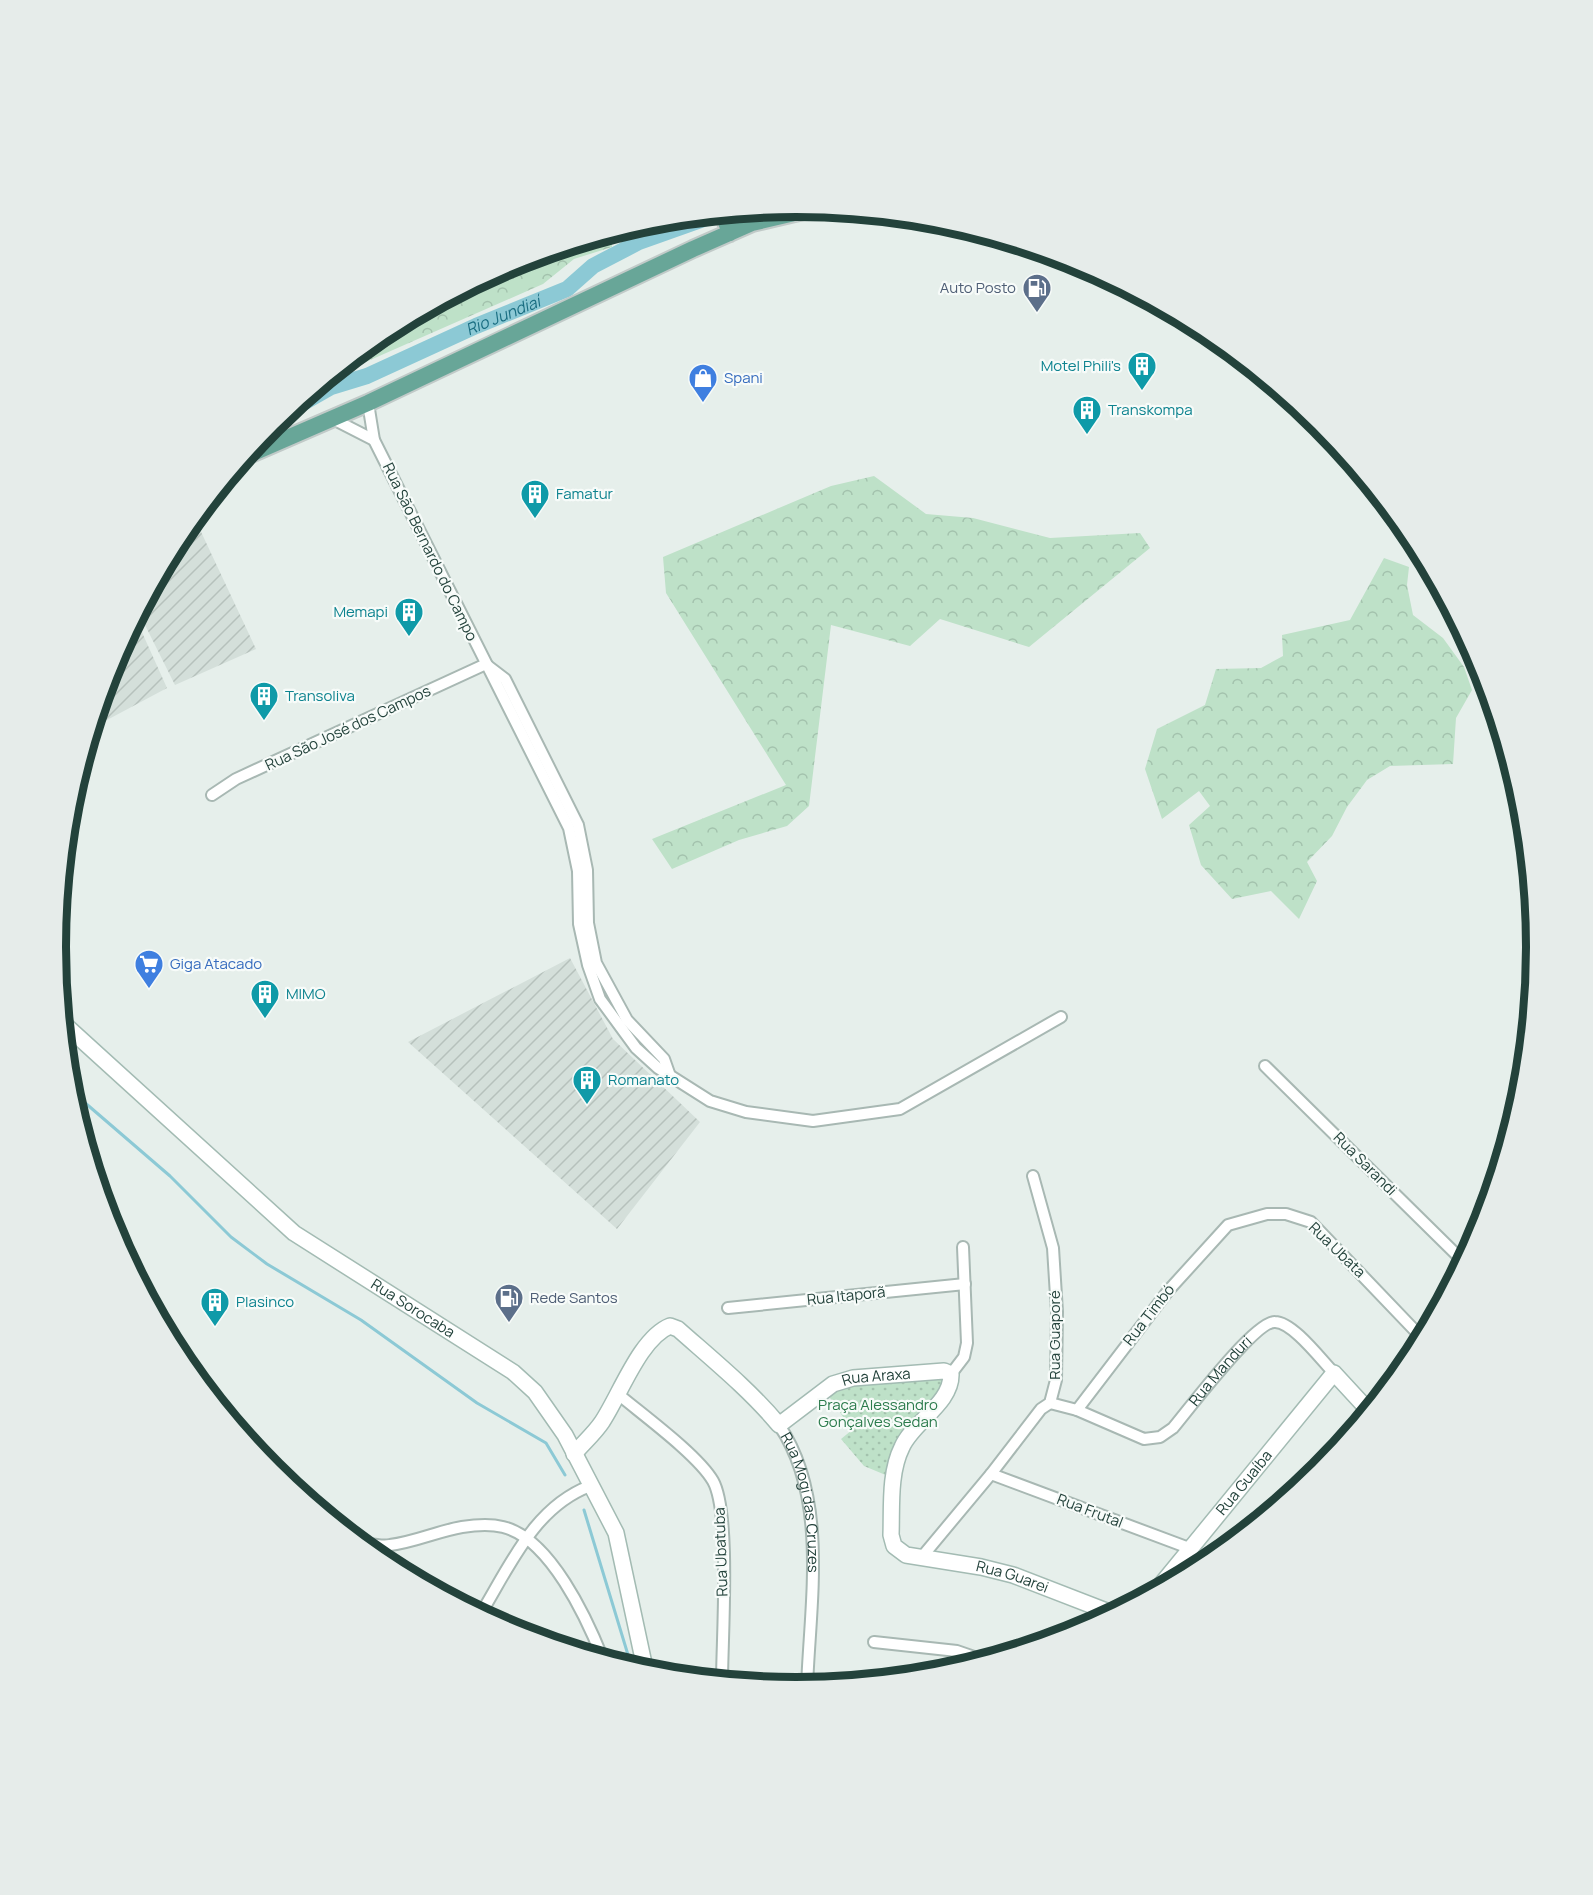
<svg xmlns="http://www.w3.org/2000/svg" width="1593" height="1895" viewBox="0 0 1593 1895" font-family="Manrope,sans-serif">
	<defs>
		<pattern id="industrial-furrows" width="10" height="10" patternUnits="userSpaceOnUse" patternTransform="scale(1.5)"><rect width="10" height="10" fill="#d4dfda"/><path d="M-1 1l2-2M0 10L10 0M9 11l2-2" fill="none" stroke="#b6c1bc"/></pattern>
		<pattern id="forest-crowns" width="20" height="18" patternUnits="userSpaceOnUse" patternTransform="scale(1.5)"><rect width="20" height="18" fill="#bee1c8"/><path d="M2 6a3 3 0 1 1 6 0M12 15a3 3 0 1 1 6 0" fill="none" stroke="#a3c2ad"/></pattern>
		<pattern id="park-dots" width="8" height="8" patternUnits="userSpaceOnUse" patternTransform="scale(1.5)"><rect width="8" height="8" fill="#bee1c8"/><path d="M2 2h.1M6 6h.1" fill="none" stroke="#a3c2ad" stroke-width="1.8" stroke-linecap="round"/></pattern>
	</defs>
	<rect width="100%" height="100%" fill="#e6efeb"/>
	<!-- industrial -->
	<path fill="url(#industrial-furrows)" d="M195 519 256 649 175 685 139 613 181 536Z
		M136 619 167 688 92 728 112 664Z
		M570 958 613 1039 700 1122 617 1229 408 1042Z"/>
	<!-- forest -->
	<path fill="url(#forest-crowns)" d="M612 233V247L574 259 543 284 327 379 385 331 513 263Z
		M874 476 926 514 973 518 1050 538 1140 533 1150 548 1029 647 940 619 910 646 831 625 809 806 787 826 739 840 672 869 652 839 786 785 666 593 663 557 831 486Z
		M1384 558 1409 567 1407 585 1413 615 1443 638 1464 667 1472 690 1456 718 1453 764 1390 766 1367 780 1347 807 1332 836 1307 862 1317 881 1299 919 1271 891 1232 899 1201 865 1189 825 1210 806 1199 791 1162 819 1145 769 1157 729 1205 705 1216 669 1261 668 1283 656 1282 635 1350 620Z"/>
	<!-- park -->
	<path fill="url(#park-dots)" d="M944 1378 945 1384 919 1411 897 1442 888 1476 864 1466 841 1439 852 1430 828 1395 850 1385Z"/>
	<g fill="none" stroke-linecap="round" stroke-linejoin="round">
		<!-- stream -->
		<path stroke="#8cc9d5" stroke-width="3" d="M317 387 323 391
			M69 1089 170 1176 231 1237 267 1264 361 1320 477 1403 546 1443 565 1475
			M584 1510 632 1668"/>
		<!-- river -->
		<path stroke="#8cc9d5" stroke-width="16" id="s1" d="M287 412 331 387 367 376 476 326 567 289 593 266 639 242 715 215"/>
		<!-- street casing -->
		<g stroke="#a8b8b3" stroke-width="14">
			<g id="street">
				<path d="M368 403 374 440 569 828 578 871 579 924 588 965 600 999 636 1048 658 1068 710 1101 746 1112 813 1121 900 1109 1061 1017"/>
				<path d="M331 418 374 440"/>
				<path d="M488 666 505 679 578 825 587 870 588 923 596 963 627 1020 664 1059 670 1076"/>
				<path d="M212 795 236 779 486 664"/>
				<path d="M1265 1066 1464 1262"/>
				<path d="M728 1308 965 1284"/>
				<path d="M951 1374 964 1357 967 1343 963 1247"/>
				<path d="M618 1394C643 1415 698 1455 713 1481 731 1513 722 1639 722 1681"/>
				<path id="s2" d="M1050 1403 1077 1410 1144 1439 1160 1437 1173 1428C1189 1409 1255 1321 1275 1322 1293 1322 1322 1361 1334 1373"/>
				<path d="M1077 1410 1168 1291 1228 1225 1267 1214H1286L1311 1222 1423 1339"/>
				<path id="s3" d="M779 1425C829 1498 810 1603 807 1687"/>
				<path d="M991 1474 1189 1548"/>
				<path d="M358 1542C368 1543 380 1547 390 1545 415 1542 438 1531 462 1527 475 1525 491 1524 503 1527 550 1538 587 1619 603 1659"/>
				<path d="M921 1558 991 1474 1041 1409 1050 1403 1056 1380 1057 1312 1053 1248 1033 1176"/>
				<path d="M480 1615C510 1566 534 1507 590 1486"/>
				<path d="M874 1642 957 1651 986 1661"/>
			</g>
		</g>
		<!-- secondary casing -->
		<g stroke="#a3bbb3" stroke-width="18">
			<g id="secondary">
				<path id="s4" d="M63 1023 294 1233 513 1372 535 1392 565 1435 616 1533 646 1673"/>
				<path id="s5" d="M574 1454C583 1443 594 1434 602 1422 620 1395 640 1338 670 1326L678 1329C713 1360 750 1390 779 1425L833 1384 853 1378 944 1371 951 1374C952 1403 913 1422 902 1447 889 1473 892 1507 891 1535L894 1546 906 1555 981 1567 1013 1575 1114 1614"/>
				<path id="s6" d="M1155 1592 1334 1373 1370 1412"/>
			</g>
		</g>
		<!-- primary casing -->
		<g stroke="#c1cac8" stroke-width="20">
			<path id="primary" d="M723 214 730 233
				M246 456 368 403 693 249 752 223 816 208"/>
		</g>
		<!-- street -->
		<use href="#street" stroke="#fff" stroke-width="10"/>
		<!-- secondary -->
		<use href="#secondary" stroke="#fff" stroke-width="15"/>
		<!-- primary -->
		<use href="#primary" stroke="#68a698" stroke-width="16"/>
	</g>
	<!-- icons -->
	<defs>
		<g id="fuel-pin" transform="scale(1.5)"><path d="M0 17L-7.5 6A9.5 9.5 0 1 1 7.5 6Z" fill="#5c6f8a" stroke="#f7fbf9"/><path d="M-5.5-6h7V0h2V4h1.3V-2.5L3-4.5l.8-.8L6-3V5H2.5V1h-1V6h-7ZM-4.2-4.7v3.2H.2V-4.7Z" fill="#fff"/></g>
		<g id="building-pin" transform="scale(1.5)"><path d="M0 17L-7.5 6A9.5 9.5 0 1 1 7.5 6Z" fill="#0f9aa8" stroke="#f7fbf9"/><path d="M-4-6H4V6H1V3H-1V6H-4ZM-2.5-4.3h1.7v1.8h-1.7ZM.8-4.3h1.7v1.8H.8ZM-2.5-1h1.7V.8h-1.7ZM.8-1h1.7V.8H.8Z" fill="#fff"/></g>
		<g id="shop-pin" transform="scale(1.5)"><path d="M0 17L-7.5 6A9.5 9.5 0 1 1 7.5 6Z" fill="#3f7fe0" stroke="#f7fbf9"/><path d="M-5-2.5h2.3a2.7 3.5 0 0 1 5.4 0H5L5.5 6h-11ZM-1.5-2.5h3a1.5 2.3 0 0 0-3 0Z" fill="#fff"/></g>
		<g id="supermarket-pin" transform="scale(1.5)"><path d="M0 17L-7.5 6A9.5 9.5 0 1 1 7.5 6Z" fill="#3f7fe0" stroke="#f7fbf9"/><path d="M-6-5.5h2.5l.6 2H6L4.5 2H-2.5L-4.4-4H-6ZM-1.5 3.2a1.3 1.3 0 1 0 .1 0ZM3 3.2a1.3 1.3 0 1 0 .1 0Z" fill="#fff"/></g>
	</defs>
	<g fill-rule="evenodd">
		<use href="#fuel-pin" x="1037" y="288"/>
		<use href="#building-pin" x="1142" y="366"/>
		<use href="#shop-pin" x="703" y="378"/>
		<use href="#building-pin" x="1087" y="410"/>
		<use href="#building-pin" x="535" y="494"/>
		<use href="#building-pin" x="409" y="612"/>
		<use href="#building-pin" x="264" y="696"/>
		<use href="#supermarket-pin" x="149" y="964"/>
		<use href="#building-pin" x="265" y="994"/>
		<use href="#building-pin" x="587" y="1080"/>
		<use href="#fuel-pin" x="509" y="1298"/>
		<use href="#building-pin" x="215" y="1302"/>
	</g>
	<g text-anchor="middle" stroke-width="4.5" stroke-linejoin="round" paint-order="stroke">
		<!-- service labels -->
		<g font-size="15" fill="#4e5e75" stroke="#f7fbf9" text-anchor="end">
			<text x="1016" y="293">Auto Posto</text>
			<text x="530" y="1303" text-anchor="start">Rede Santos</text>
		</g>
		<!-- culture labels -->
		<g font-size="15" fill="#0d838f" stroke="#f7fbf9" text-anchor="start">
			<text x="1121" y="371" text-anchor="end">Motel Phili's</text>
			<text x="1108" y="415">Transkompa</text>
			<text x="556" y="499">Famatur</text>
			<text x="388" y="617" text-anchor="end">Memapi</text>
			<text x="285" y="701">Transoliva</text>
			<text x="286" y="999">MIMO</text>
			<text x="608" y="1085">Romanato</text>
			<text x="236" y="1307">Plasinco</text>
		</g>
		<!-- shop labels -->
		<g font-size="15" fill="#366cbe" stroke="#f7fbf9" text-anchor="start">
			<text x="724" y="383">Spani</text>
			<text x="170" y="969">Giga Atacado</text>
		</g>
		<!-- street labels -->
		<g font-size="15" fill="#23423b" stroke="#f7fbf9">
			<text transform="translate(430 552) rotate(64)" y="5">Rua São Bernardo do Campo</text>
			<text transform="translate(348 728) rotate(-25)" y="5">Rua São José dos Campos</text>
			<text transform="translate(1365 1164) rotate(45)" y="5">Rua Sarandi</text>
			<text transform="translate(1337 1250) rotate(44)" y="5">Rua Ubata</text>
			<text transform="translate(846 1296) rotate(-6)" y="5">Rua Itaporã</text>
			<text dy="5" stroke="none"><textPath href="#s4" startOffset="453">Rua Sorocaba</textPath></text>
			<text transform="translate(1149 1315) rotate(-52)" y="5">Rua Timbó</text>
			<text transform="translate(1055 1335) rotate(-90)" y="5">Rua Guaporé</text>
			<text dy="5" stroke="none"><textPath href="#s2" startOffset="207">Rua Manduri</textPath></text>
			<text dy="5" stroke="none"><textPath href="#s5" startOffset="422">Rua Araxa</textPath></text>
			<text dy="5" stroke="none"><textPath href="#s6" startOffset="141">Rua Guaíba</textPath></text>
			<text dy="5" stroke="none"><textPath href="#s3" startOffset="82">Rua Mogi das Cruzes</textPath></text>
			<text transform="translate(1090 1511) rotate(21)" y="5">Rua Frutal</text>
			<text transform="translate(721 1552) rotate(-92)" y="5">Rua Ubatuba</text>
			<text dy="5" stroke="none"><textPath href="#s5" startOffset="812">Rua Guarei</textPath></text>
		</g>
		<!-- park labels -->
		<g font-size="15" fill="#2b7b4c" stroke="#f7fbf9">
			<text x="878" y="1410">Praça Alessandro<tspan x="878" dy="17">Gonçalves Sedan</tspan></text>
		</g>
		<!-- water labels -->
		<g font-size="16" font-style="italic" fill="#1a6e82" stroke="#f7fbf9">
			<text dy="6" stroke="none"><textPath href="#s1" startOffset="237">Rio Jundiaí</textPath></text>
		</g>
	</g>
	<!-- crop -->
	<path d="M0 0H1593V1895H0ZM66 947a730 730 0 1 1 1460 0a730 730 0 1 1-1460 0Z" fill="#e6ecea" fill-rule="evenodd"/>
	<path fill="none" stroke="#23423b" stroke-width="8" d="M66 947a730 730 0 1 1 1460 0a730 730 0 1 1-1460 0Z"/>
</svg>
